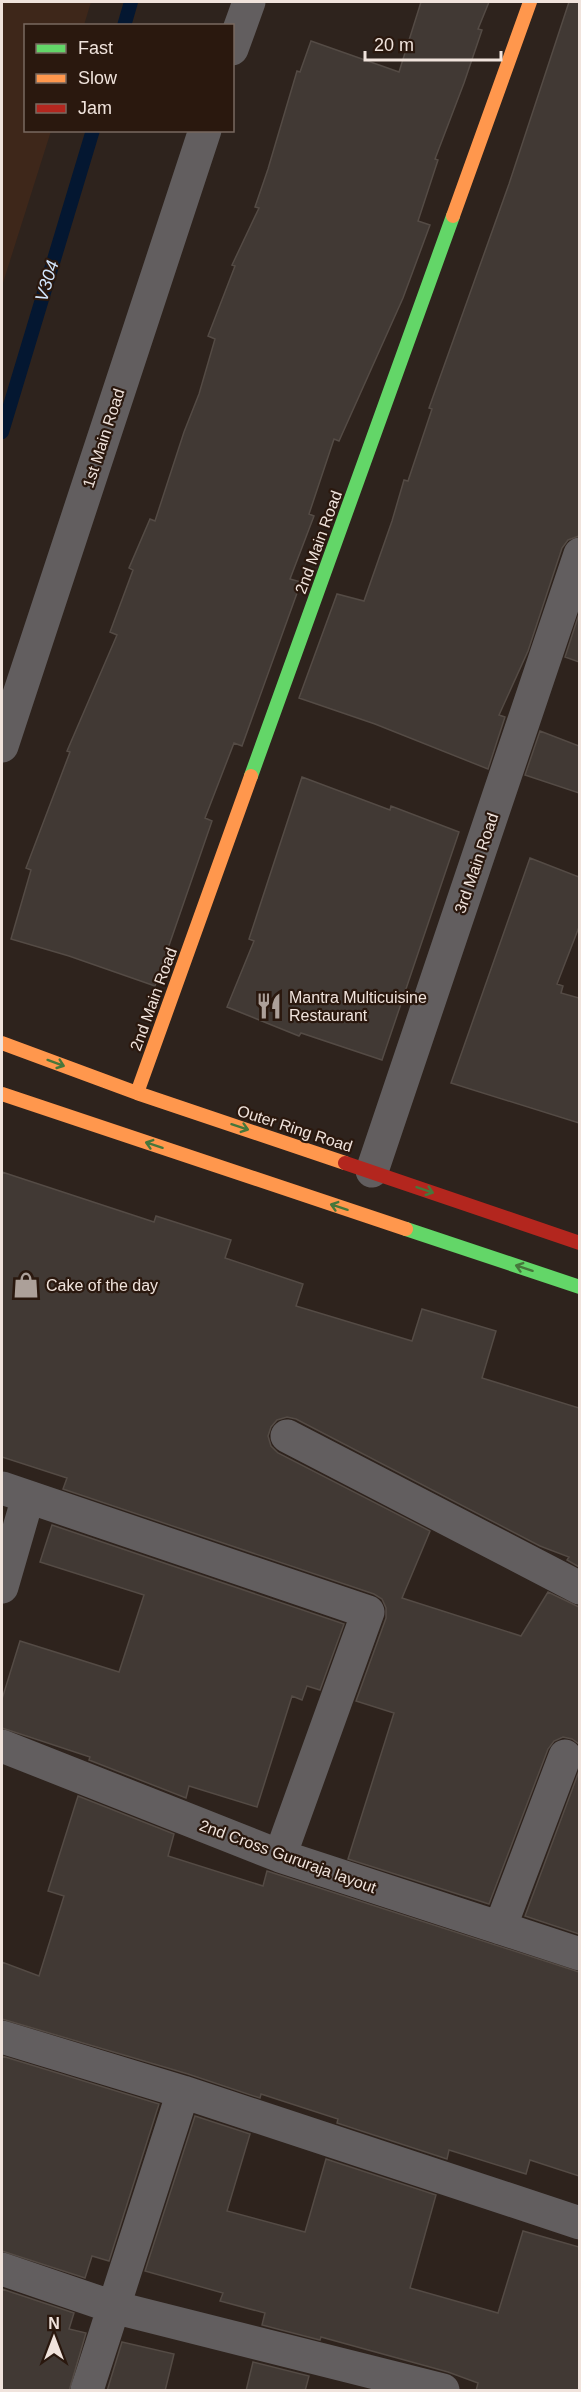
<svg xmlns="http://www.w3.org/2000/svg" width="581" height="2392" viewBox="0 0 581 2392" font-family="Arial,sans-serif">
	<rect width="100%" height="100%" fill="#2e231d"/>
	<!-- built -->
	<path fill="#3e271a" d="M2 2H91L84 25 26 26V130L51 131 2 286Z"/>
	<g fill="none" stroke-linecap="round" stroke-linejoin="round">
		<!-- stream -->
		<path stroke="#041731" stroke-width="14" d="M124 26 131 2
			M2 432 93 130"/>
	</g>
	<!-- building -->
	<path fill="#413934" stroke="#544b45" stroke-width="1.5" d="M421 2H489L478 29 482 30 464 83 435 159 438 160 418 221 430 225 403 298 339 441 334 439 309 514 314 516 290 579 301 582 242 746 234 743 205 818 212 821 155 986 69 956 11 939 31 870 26 868 70 752 67 751 117 635 110 632 133 570 129 568 150 519 155 521 184 432 199 394 215 339 208 336 235 266 232 265 259 208 255 207 268 169 297 71 300 72 311 41 399 72Z
		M569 2H579V536L568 540 562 548 528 651 499 715 505 717 488 769 375 724 299 698 337 594 364 601 392 521 404 480 408 481 432 409 429 408 509 184Z
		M579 614V662L565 657Z
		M540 731 579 746V793L525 775Z
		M302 777 390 810 391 806 459 832 382 1060 301 1033 299 1036 227 1007 254 941 249 939Z
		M530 858 579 877V927L557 984 563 986 561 993 579 998V1123L451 1083Z
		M2 1172 154 1222 156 1216 231 1240 225 1258 303 1284 296 1306 412 1341 422 1309 496 1331 482 1378 579 1408V1567L567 1560 569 1557 540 1546 296 1419 287 1417 277 1420 271 1427 268 1436 271 1446 278 1453 430 1531 402 1598 521 1636 548 1592 579 1607V1744L572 1739 563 1737 554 1741 548 1749 489 1904 348 1859 394 1713 356 1701 386 1618V1608L382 1599 374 1594 63 1489 67 1478 2 1457Z
		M52 1525 344 1624 320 1690 307 1686 302 1700 292 1696 257 1807 189 1786 186 1798 89 1760 90 1757 2 1728V1699L20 1641 119 1672 144 1595 40 1562Z
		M579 1771V1934L525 1916Z
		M78 1796 174 1834 168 1856 263 1886 267 1871 579 1972V2176L530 2160 526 2174 449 2150 447 2159 337 2123 338 2119 261 2094 260 2098 188 2074 2 2019V1962L39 1976 64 1896 48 1891Z
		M2 2056 159 2104 109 2261 92 2256 85 2278 2 2251Z
		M195 2116 250 2134 227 2211 305 2232 326 2159 436 2195 410 2288 498 2313 523 2231 579 2247V2391H476L478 2383 448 2372 321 2337 320 2340 262 2325 265 2313 220 2301 223 2293 145 2271Z
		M2 2289 74 2313 69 2329 86 2333 69 2391H2Z
		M122 2342 174 2354 165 2391H107Z
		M253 2362 309 2376 305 2391H246Z"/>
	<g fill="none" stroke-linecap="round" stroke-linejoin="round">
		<!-- street -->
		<path stroke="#625e5f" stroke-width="33" d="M232 49 249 2
			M2 746 205 130
			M372 1171 580 554
			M287 1436 580 1588
			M2 1488 368 1612 280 1856
			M2 1587 28 1497
			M2 1746 280 1856 580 1954
			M500 1928 565 1756
			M2 2037 183 2092 580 2223
			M2 2269 113 2307 443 2390
			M87 2390 183 2092"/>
		<!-- fast -->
		<path stroke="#63d668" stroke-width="14" d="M251 776 453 216
			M406 1229 580 1287"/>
		<!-- slow -->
		<path stroke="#ff974d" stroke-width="14" d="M453 216 530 2
			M2 1043 137 1093 345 1163
			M137 1093 251 776
			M2 1094 406 1229"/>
		<!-- jam -->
		<path stroke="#b3261e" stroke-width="14" d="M345 1163 580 1243"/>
	</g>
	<!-- one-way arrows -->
	<defs><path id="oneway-shaft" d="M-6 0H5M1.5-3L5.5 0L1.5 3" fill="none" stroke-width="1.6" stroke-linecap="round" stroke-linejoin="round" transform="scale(1.5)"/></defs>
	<g stroke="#46773b">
		<use href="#oneway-shaft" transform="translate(56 1063) rotate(20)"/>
		<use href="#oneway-shaft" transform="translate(240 1127) rotate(18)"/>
		<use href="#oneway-shaft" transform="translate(154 1145) rotate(-162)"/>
		<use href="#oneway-shaft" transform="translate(425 1190) rotate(19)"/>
		<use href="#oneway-shaft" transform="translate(339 1207) rotate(-162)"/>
		<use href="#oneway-shaft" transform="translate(524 1268) rotate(-162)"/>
	</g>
	<!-- icons -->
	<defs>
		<g id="restaurant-bare" transform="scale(2.07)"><path d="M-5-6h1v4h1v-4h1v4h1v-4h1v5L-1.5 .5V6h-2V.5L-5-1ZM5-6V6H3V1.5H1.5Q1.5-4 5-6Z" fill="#aca099" stroke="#2a180e" stroke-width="2.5" paint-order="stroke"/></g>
		<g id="shop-bare" transform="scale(2.07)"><path d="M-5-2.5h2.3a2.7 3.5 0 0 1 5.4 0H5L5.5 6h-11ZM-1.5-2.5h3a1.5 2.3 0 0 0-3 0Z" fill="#aca099" stroke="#2a180e" stroke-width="2.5" paint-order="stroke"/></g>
	</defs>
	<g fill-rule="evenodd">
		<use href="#restaurant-bare" x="269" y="1006"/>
		<use href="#shop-bare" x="26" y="1285"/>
	</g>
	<g text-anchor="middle" stroke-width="4.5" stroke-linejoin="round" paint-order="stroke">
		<!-- street labels -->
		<g font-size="16" fill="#f0e3dc" stroke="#2a180e">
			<text transform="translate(103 438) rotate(-72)" y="6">1st Main Road</text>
			<text transform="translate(318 542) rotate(-70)" y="6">2nd Main Road</text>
			<text transform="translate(476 863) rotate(-71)" y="6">3rd Main Road</text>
			<text transform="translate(153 999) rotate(-70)" y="6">2nd Main Road</text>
			<text transform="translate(295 1128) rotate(18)" y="6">Outer Ring Road</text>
			<text transform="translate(288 1856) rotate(20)" y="6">2nd Cross Gururaja layout</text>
		</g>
		<!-- poi labels -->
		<g font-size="16" fill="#f0e3dc" stroke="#2a180e" text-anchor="start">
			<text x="289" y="1003">Mantra Multicuisine<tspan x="289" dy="18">Restaurant</tspan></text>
			<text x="46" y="1291">Cake of the day</text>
		</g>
		<!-- water labels -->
		<g font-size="18" font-style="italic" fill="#d2e5fc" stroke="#2a180e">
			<text transform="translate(47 281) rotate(-73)" y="6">V304</text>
		</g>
	</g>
	<!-- border -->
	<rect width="581" height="2392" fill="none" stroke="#f0e3dc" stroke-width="6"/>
	<!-- legend -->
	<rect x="24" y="24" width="210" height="108" fill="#2a180e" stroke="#796960" stroke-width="1.5"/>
	<rect x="36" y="44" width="30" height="9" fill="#63d668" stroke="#796960" stroke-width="1.5"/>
	<text x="78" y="54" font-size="18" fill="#f0e3dc">Fast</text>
	<rect x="36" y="74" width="30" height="9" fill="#ff974d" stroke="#796960" stroke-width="1.5"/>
	<text x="78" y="84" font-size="18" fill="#f0e3dc">Slow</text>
	<rect x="36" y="104" width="30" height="9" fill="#b3261e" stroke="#796960" stroke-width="1.5"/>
	<text x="78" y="114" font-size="18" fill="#f0e3dc">Jam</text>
	<!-- north arrow -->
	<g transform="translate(54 2338)" stroke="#2a180e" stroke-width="4.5" paint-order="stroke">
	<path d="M0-4.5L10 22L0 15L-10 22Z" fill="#f0e3dc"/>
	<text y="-9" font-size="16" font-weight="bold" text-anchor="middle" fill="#f0e3dc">N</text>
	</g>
	<!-- scale -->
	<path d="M365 51v9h136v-9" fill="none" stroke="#f0e3dc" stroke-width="3"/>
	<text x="374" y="51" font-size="18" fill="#f0e3dc" stroke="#2a180e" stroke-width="4.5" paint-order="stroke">20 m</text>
</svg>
